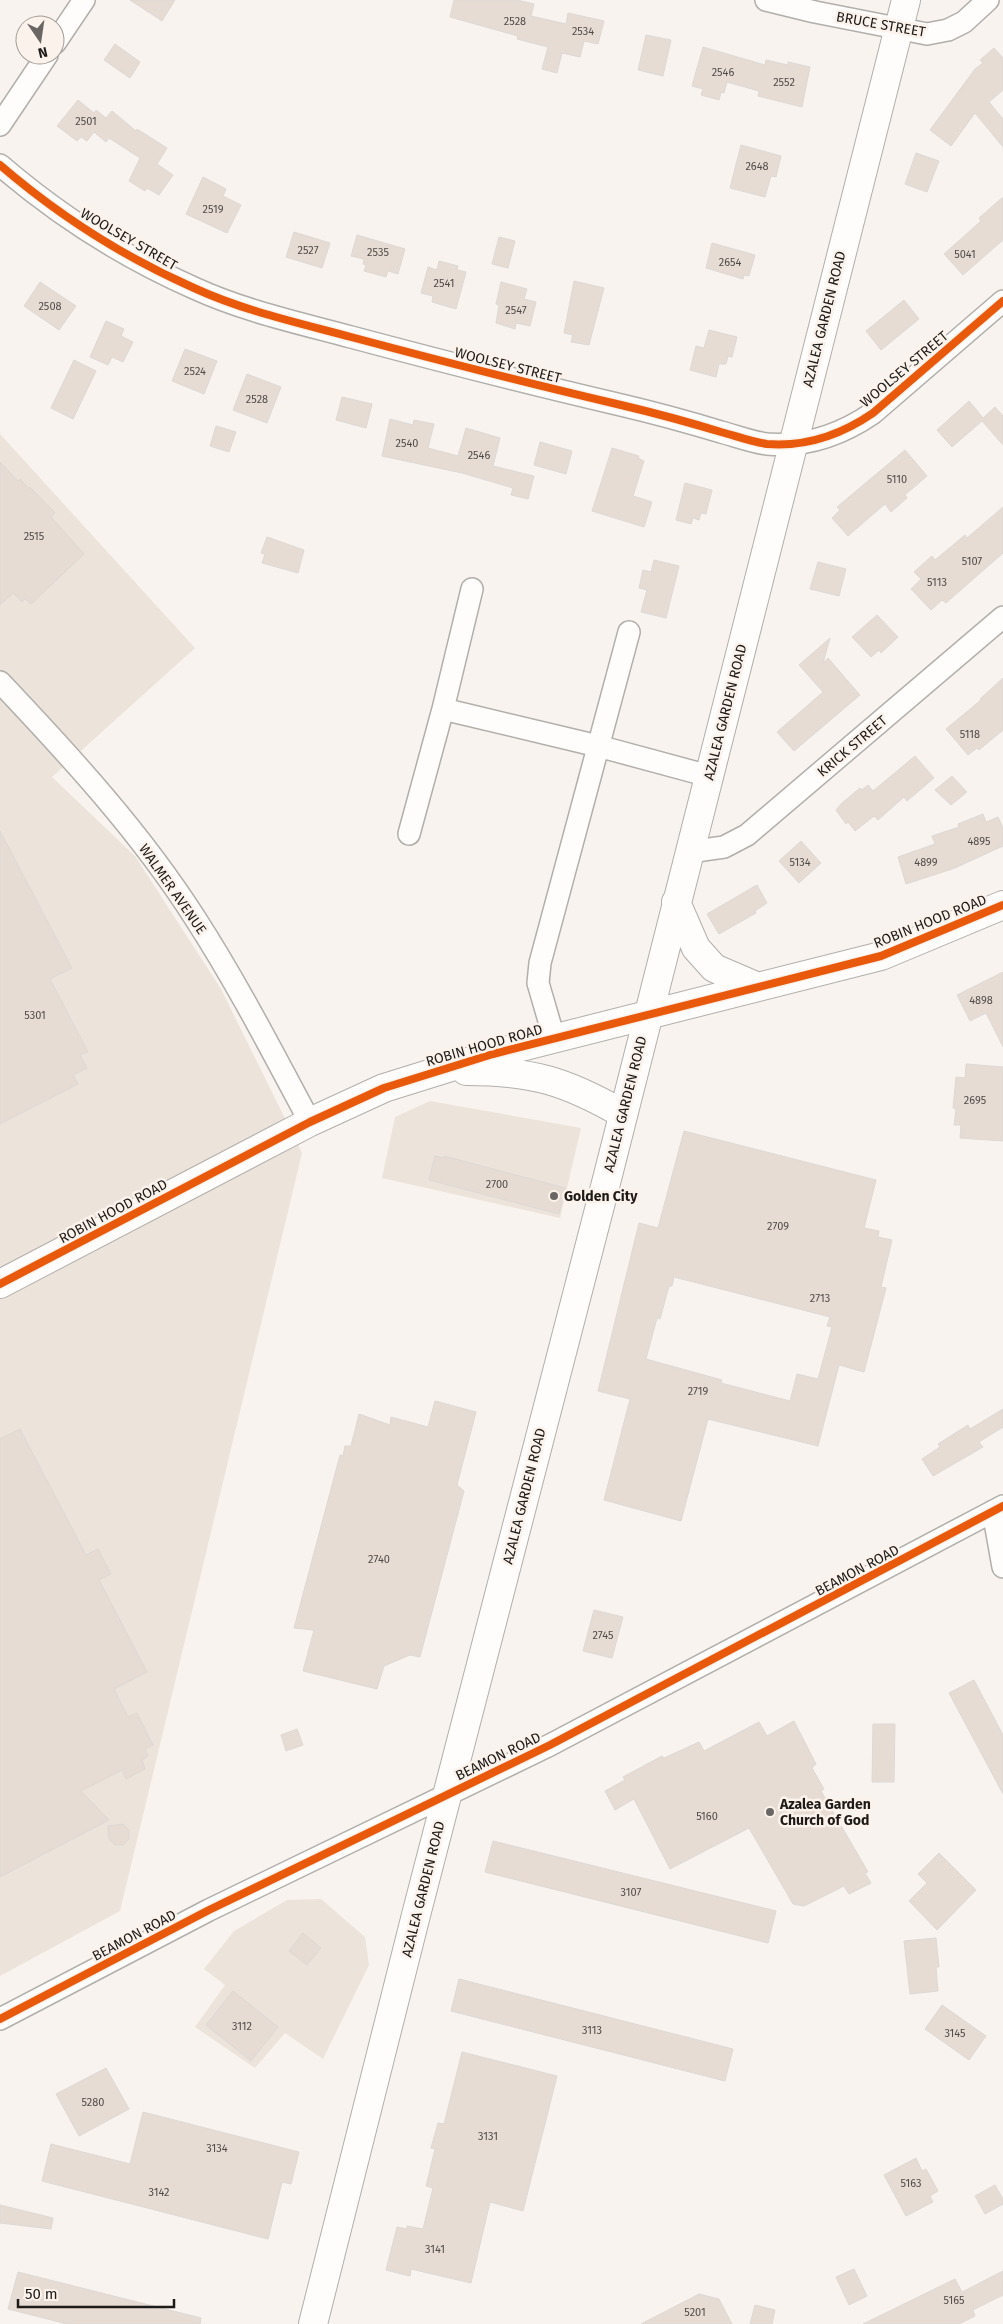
<svg xmlns="http://www.w3.org/2000/svg" width="1003" height="2324" viewBox="0 0 1003 2324" font-family="'Fira Sans',sans-serif">
	<rect width="100%" height="100%" fill="#f8f3ee"/>
	<!-- built -->
	<path fill="#ece3da" d="M0 434 195 648 52 777 135 856 221 989 302 1153 120 1911 0 1976Z
		M430 1101 581 1128 560 1218 382 1178 395 1117Z
		M321 1899 365 1937 369 1965 323 2059 285 2033 255 2068 195 2027 225 1985 204 1969 234 1931 287 1900Z"/>
	<!-- building -->
	<path fill="#e7dcd4" stroke="#dcd8d5" fill-rule="evenodd" d="M130 0H175L162 21Z
		M454 0H517L534 4 531 16 566 24 568 13 604 21 598 44 584 41 580 57 562 53 557 73 542 69 548 47 517 39 518 36 450 17Z
		M646 35 671 40 663 76 638 70Z
		M115 44 140 62 130 78 104 60Z
		M703 47 765 65 766 60 788 65V62L810 67 802 107 758 96 759 91 727 82 724 93 721 92 719 100 701 95 703 89 692 86Z
		M994 48 1003 58V90L989 102 1003 119V147L975 113 951 146 930 130 975 69 983 63 980 60Z
		M78 100 94 113 96 110 106 118 112 111 136 131 137 129 167 148 157 164 173 175 159 195 147 188 145 191 129 181 140 158 109 138 106 142 94 132 87 141 81 137 77 141 57 126Z
		M741 145 781 156 776 177 771 176 765 197 730 188Z
		M916 153 939 161 927 192 905 184Z
		M203 177 226 189 223 196 241 205 227 233 186 214Z
		M1003 197V240L963 275 944 254 981 221 979 218Z
		M294 232 330 243 322 268 286 257Z
		M357 235 405 249 398 274 388 271 386 277 364 271 366 265 363 264 364 259 351 256Z
		M499 237 515 241 508 268 492 264Z
		M712 243 755 255 749 276 744 275 743 279 706 268Z
		M439 261 458 266 457 270 466 272 456 309 432 302 433 296 421 293 428 267 437 270Z
		M574 281 604 288 589 345 571 342 573 335 564 333Z
		M40 282 76 306 59 330 24 306Z
		M501 282 527 289 524 299 536 302 530 326 516 323 515 329 496 323 499 305 496 304Z
		M904 300 919 319 881 350 866 331Z
		M106 321 124 329 121 336 133 342 123 362 112 357 108 365 90 357Z
		M709 330 737 337 732 357 728 356 726 364H719L716 377 690 370 696 346 704 348Z
		M185 349 217 361 204 394 172 381Z
		M74 360 96 371 73 419 51 408Z
		M247 374 281 387 267 423 233 410Z
		M342 397 372 404 366 428 336 420Z
		M969 401 983 418 995 407 1003 416V445L982 421 952 447 937 430Z
		M390 419 413 425 414 420 434 424 428 448 458 456 466 428 500 438 493 466 534 476 528 499 511 495 513 488 462 473 382 456Z
		M216 426 236 432 229 452 210 446Z
		M540 442 572 451 566 474 534 465Z
		M612 448 639 456 638 458 644 461 633 496 652 502 644 527 592 511Z
		M905 450 927 476 905 495 907 498 891 512 885 504 848 536 832 518 840 510 837 507Z
		M0 462 18 481 20 479 29 489 30 487 55 513 51 517 84 554 31 604 25 599 22 602 13 593 0 605Z
		M685 483 712 490 706 514 701 513 699 520 693 518 691 524 676 520Z
		M1003 507V553L946 603 942 600 931 610 911 589 921 579 914 572 932 556 935 560 965 535 967 538Z
		M267 537 304 550 298 573 262 563 265 554 261 553Z
		M654 560 679 566 666 618 641 612 647 590 639 588 643 570 651 572Z
		M818 562 846 569 839 596 810 589Z
		M877 615 898 637 881 653 879 650 871 657 852 637Z
		M830 638 823 663 828 658 860 695 794 751 777 732 823 692 799 665Z
		M1003 678V730L979 750 977 748 968 755 946 729 981 700 980 699Z
		M915 756 934 778 907 801 904 797 878 820 874 816 855 831 848 822 846 824 836 810 842 803 860 788 862 790 868 785 873 791Z
		M952 776 967 792 951 805 935 790Z
		M983 814 986 822 998 817 1003 828V846L955 868 906 884 898 857 935 844 932 836 959 827 958 824Z
		M0 831 72 968 50 979 88 1052 80 1055 87 1068 73 1075 78 1084 0 1124Z
		M801 841 821 863 799 883 779 861Z
		M757 885 767 903 755 911 756 913 719 934 707 914Z
		M1003 972V1047L986 1013 970 1021 957 995Z
		M966 1064 1003 1067V1141L960 1138 961 1125H954L956 1109 953 1108 956 1077 965 1078Z
		M684 1131 876 1180 864 1228 879 1231 878 1237 892 1240 881 1287 886 1288 864 1372 839 1365 818 1446 708 1419 681 1521 604 1500 630 1399 598 1391 639 1223 658 1228ZM674 1277 830 1317 827 1326 832 1327 818 1379 797 1374 790 1401 721 1383 722 1380 646 1359 657 1318 660 1319 669 1286H672Z
		M435 1156 444 1158V1156L565 1188 559 1214 429 1180Z
		M435 1401 476 1412 457 1485 464 1491 420 1657 410 1655 384 1666 377 1689 303 1671 314 1630 294 1628 340 1455 343 1456 345 1446H351L359 1414 390 1425 391 1417 428 1427Z
		M1003 1409V1427L979 1442 983 1447 933 1476 922 1459 940 1447 938 1444 968 1425 970 1429Z
		M20 1429 86 1555 98 1549 111 1574 99 1580 147 1672 114 1689 128 1717 137 1713 153 1745 145 1749 148 1756 142 1760 145 1769 126 1779 122 1770 81 1791 109 1820 0 1877V1439Z
		M594 1610 623 1617 612 1658 583 1651Z
		M974 1680 1003 1735V1794L949 1693Z
		M794 1721 816 1764 812 1768 824 1789 821 1791 868 1872 865 1873 871 1883 849 1894 844 1886 804 1906 793 1904 749 1828 670 1869 634 1799 615 1810 605 1791 625 1780 623 1777 662 1756 664 1758 699 1742 704 1751 759 1722 767 1736Z
		M873 1724H895L894 1782H872Z
		M297 1729 303 1745 286 1751 281 1735Z
		M123 1824 129 1830V1839L123 1845H115L109 1839 108 1826Z
		M493 1841 776 1911 768 1943 485 1872Z
		M939 1853 976 1890 937 1930 909 1901 927 1883 918 1874Z
		M303 1933 321 1948 307 1965 289 1951Z
		M936 1938 939 1967H936L938 1991 910 1994 904 1941Z
		M459 1979 733 2049 725 2081 451 2011Z
		M233 1991 278 2027 251 2061 206 2025Z
		M942 2005 986 2036 969 2060 925 2029Z
		M462 2052 557 2076 523 2211 490 2202 471 2283 411 2269 410 2276 386 2270 397 2227 407 2229V2226L423 2229 433 2188 426 2186 435 2149 431 2148 438 2123 444 2124Z
		M106 2068 129 2109 79 2136 56 2094Z
		M143 2112 299 2152 291 2184 282 2182 268 2239 42 2181 51 2144 130 2164Z
		M916 2158 922 2171 926 2169 938 2191 930 2196 933 2202 906 2216 884 2175Z
		M995 2185 1003 2199V2204L985 2214 975 2196Z
		M0 2205 53 2218 51 2229 0 2223Z
		M854 2269 867 2296 849 2305 836 2277Z
		M1003 2271V2295L973 2310 975 2316 959 2324H863L955 2279 962 2292Z
		M18 2272 201 2318 200 2324H67L8 2309Z
		M699 2294 719 2299 732 2324H641Z
		M755 2305 775 2310 772 2324H750Z"/>
	<g fill="none" stroke-linecap="round" stroke-linejoin="round">
		<!-- street casing -->
		<g stroke="#b2afab" stroke-width="24">
			<path id="street" d="M766 0 815 12 927 34 948 30 964 22 988 0
				M55 43 84 0
				M0 125 47 55
				M0 165C58 215 124 257 194 288 244 311 299 323 351 337 441 361 531 384 621 405 655 413 688 422 721 432 736 436 752 442 767 444 805 447 841 435 873 413L1003 301
				M472 589 443 709 598 746 709 776
				M0 682C70 756 140 832 195 918 237 983 273 1053 310 1122
				M409 834 443 709
				M689 852 724 847 747 835 1003 617
				M554 1038 538 983 540 963 629 632
				M993 1511 1003 1567
				M0 2019 209 1910 550 1745 1003 1506"/>
		</g>
		<!-- secondary casing -->
		<g stroke="#b2afab" stroke-width="30">
			<path id="secondary" d="M676 902 696 948 714 968 756 986
				M466 1071C532 1071 566 1081 623 1114
				M0 1284 310 1122 384 1088 493 1054 881 956 1003 905
				M313 2324 416 1915 608 1175 906 0"/>
		</g>
		<!-- street -->
		<use href="#street" stroke="#fefdfc" stroke-width="21"/>
		<!-- secondary -->
		<use href="#secondary" stroke="#fefdfc" stroke-width="28"/>
		<!-- cycleway casing -->
		<g stroke="#fbf2eb" stroke-width="11">
			<path id="cycleway" d="M0 165C58 215 124 257 194 288 244 311 299 323 351 337 441 361 531 384 621 405 655 413 688 422 721 432 736 436 752 442 767 444 805 447 841 435 873 413L1003 301
				M0 1284 310 1122 384 1088 493 1054 881 956 1003 905
				M0 2019 209 1910 550 1745 1003 1506"/>
		</g>
		<!-- cycleway -->
		<use href="#cycleway" stroke="#e8590c" stroke-width="8"/>
	</g>
	<!-- markers -->
	<g fill="#6a6663" stroke="#fbf2eb" stroke-width="2">
		<circle cx="554" cy="1196" r="5"/>
		<circle cx="770" cy="1812" r="5"/>
	</g>
	<g text-anchor="middle" stroke-width="5" stroke-linejoin="round" paint-order="stroke">
		<!-- number labels -->
		<g font-size="11" fill="#524c49">
			<text x="515" y="25">2528</text>
			<text x="583" y="35">2534</text>
			<text x="723" y="76">2546</text>
			<text x="784" y="86">2552</text>
			<text x="86" y="125">2501</text>
			<text x="757" y="170">2648</text>
			<text x="213" y="213">2519</text>
			<text x="308" y="254">2527</text>
			<text x="378" y="256">2535</text>
			<text x="965" y="258">5041</text>
			<text x="730" y="266">2654</text>
			<text x="444" y="287">2541</text>
			<text x="50" y="310">2508</text>
			<text x="516" y="314">2547</text>
			<text x="195" y="375">2524</text>
			<text x="257" y="403">2528</text>
			<text x="407" y="447">2540</text>
			<text x="479" y="459">2546</text>
			<text x="897" y="483">5110</text>
			<text x="34" y="540">2515</text>
			<text x="972" y="565">5107</text>
			<text x="937" y="586">5113</text>
			<text x="970" y="738">5118</text>
			<text x="979" y="845">4895</text>
			<text x="800" y="866">5134</text>
			<text x="926" y="866">4899</text>
			<text x="981" y="1004">4898</text>
			<text x="35" y="1019">5301</text>
			<text x="975" y="1104">2695</text>
			<text x="497" y="1188">2700</text>
			<text x="778" y="1230">2709</text>
			<text x="820" y="1302">2713</text>
			<text x="698" y="1395">2719</text>
			<text x="379" y="1563">2740</text>
			<text x="603" y="1639">2745</text>
			<text x="707" y="1820">5160</text>
			<text x="631" y="1896">3107</text>
			<text x="242" y="2030">3112</text>
			<text x="592" y="2034">3113</text>
			<text x="955" y="2037">3145</text>
			<text x="93" y="2106">5280</text>
			<text x="488" y="2140">3131</text>
			<text x="217" y="2152">3134</text>
			<text x="911" y="2187">5163</text>
			<text x="159" y="2196">3142</text>
			<text x="435" y="2253">3141</text>
			<text x="954" y="2304">5165</text>
			<text x="695" y="2316">5201</text>
		</g>
		<!-- street labels -->
		<g font-size="14" fill="#1d1a18" stroke="#fbf2eb">
			<text transform="translate(881 24) rotate(10)" y="5">BRUCE STREET</text>
			<text transform="translate(129 239) rotate(30)" y="5">WOOLSEY STREET</text>
			<text transform="translate(824 319) rotate(-76)" y="5">AZALEA GARDEN ROAD</text>
			<text transform="translate(508 365) rotate(14)" y="5">WOOLSEY STREET</text>
			<text transform="translate(904 369) rotate(-40)" y="5">WOOLSEY STREET</text>
			<text transform="translate(725 712) rotate(-76)" y="5">AZALEA GARDEN ROAD</text>
			<text transform="translate(852 746) rotate(-40)" y="5">KRICK STREET</text>
			<text transform="translate(173 889) rotate(55)" y="5">WALMER AVENUE</text>
			<text transform="translate(930 921) rotate(-22)" y="5">ROBIN HOOD ROAD</text>
			<text transform="translate(484 1045) rotate(-16)" y="5">ROBIN HOOD ROAD</text>
			<text transform="translate(625 1104) rotate(-76)" y="5">AZALEA GARDEN ROAD</text>
			<text transform="translate(113 1211) rotate(-28)" y="5">ROBIN HOOD ROAD</text>
			<text transform="translate(524 1496) rotate(-76)" y="5">AZALEA GARDEN ROAD</text>
			<text transform="translate(857 1570) rotate(-28)" y="5">BEAMON ROAD</text>
			<text transform="translate(498 1756) rotate(-26)" y="5">BEAMON ROAD</text>
			<text transform="translate(423 1889) rotate(-76)" y="5">AZALEA GARDEN ROAD</text>
			<text transform="translate(134 1935) rotate(-28)" y="5">BEAMON ROAD</text>
		</g>
		<!-- poi labels -->
		<g font-size="14" font-weight="bold" fill="#1d1a18" stroke="#fbf2eb" text-anchor="start">
			<text x="564" y="1201">Golden City</text>
			<text x="780" y="1809">Azalea Garden<tspan x="780" dy="16">Church of God</tspan></text>
		</g>
	</g>
	<!-- north arrow -->
	<g transform="translate(40 40) rotate(167)"><circle r="24" fill="#fbf2eb" stroke="#a29c97"/>
	<path d="M0-4L9 19L0 12L-9 19Z" fill="#6a6663"/>
	<text y="-8" font-size="14" font-weight="bold" text-anchor="middle" fill="#1d1a18">N</text>
	</g>
	<!-- scale -->
	<path d="M18 2299v8h156v-8" fill="none" stroke="#1d1a18" stroke-width="2.5"/>
	<text x="25" y="2299" font-size="15" fill="#1d1a18" stroke="#fbf2eb" stroke-width="4" paint-order="stroke">50 m</text>
</svg>
